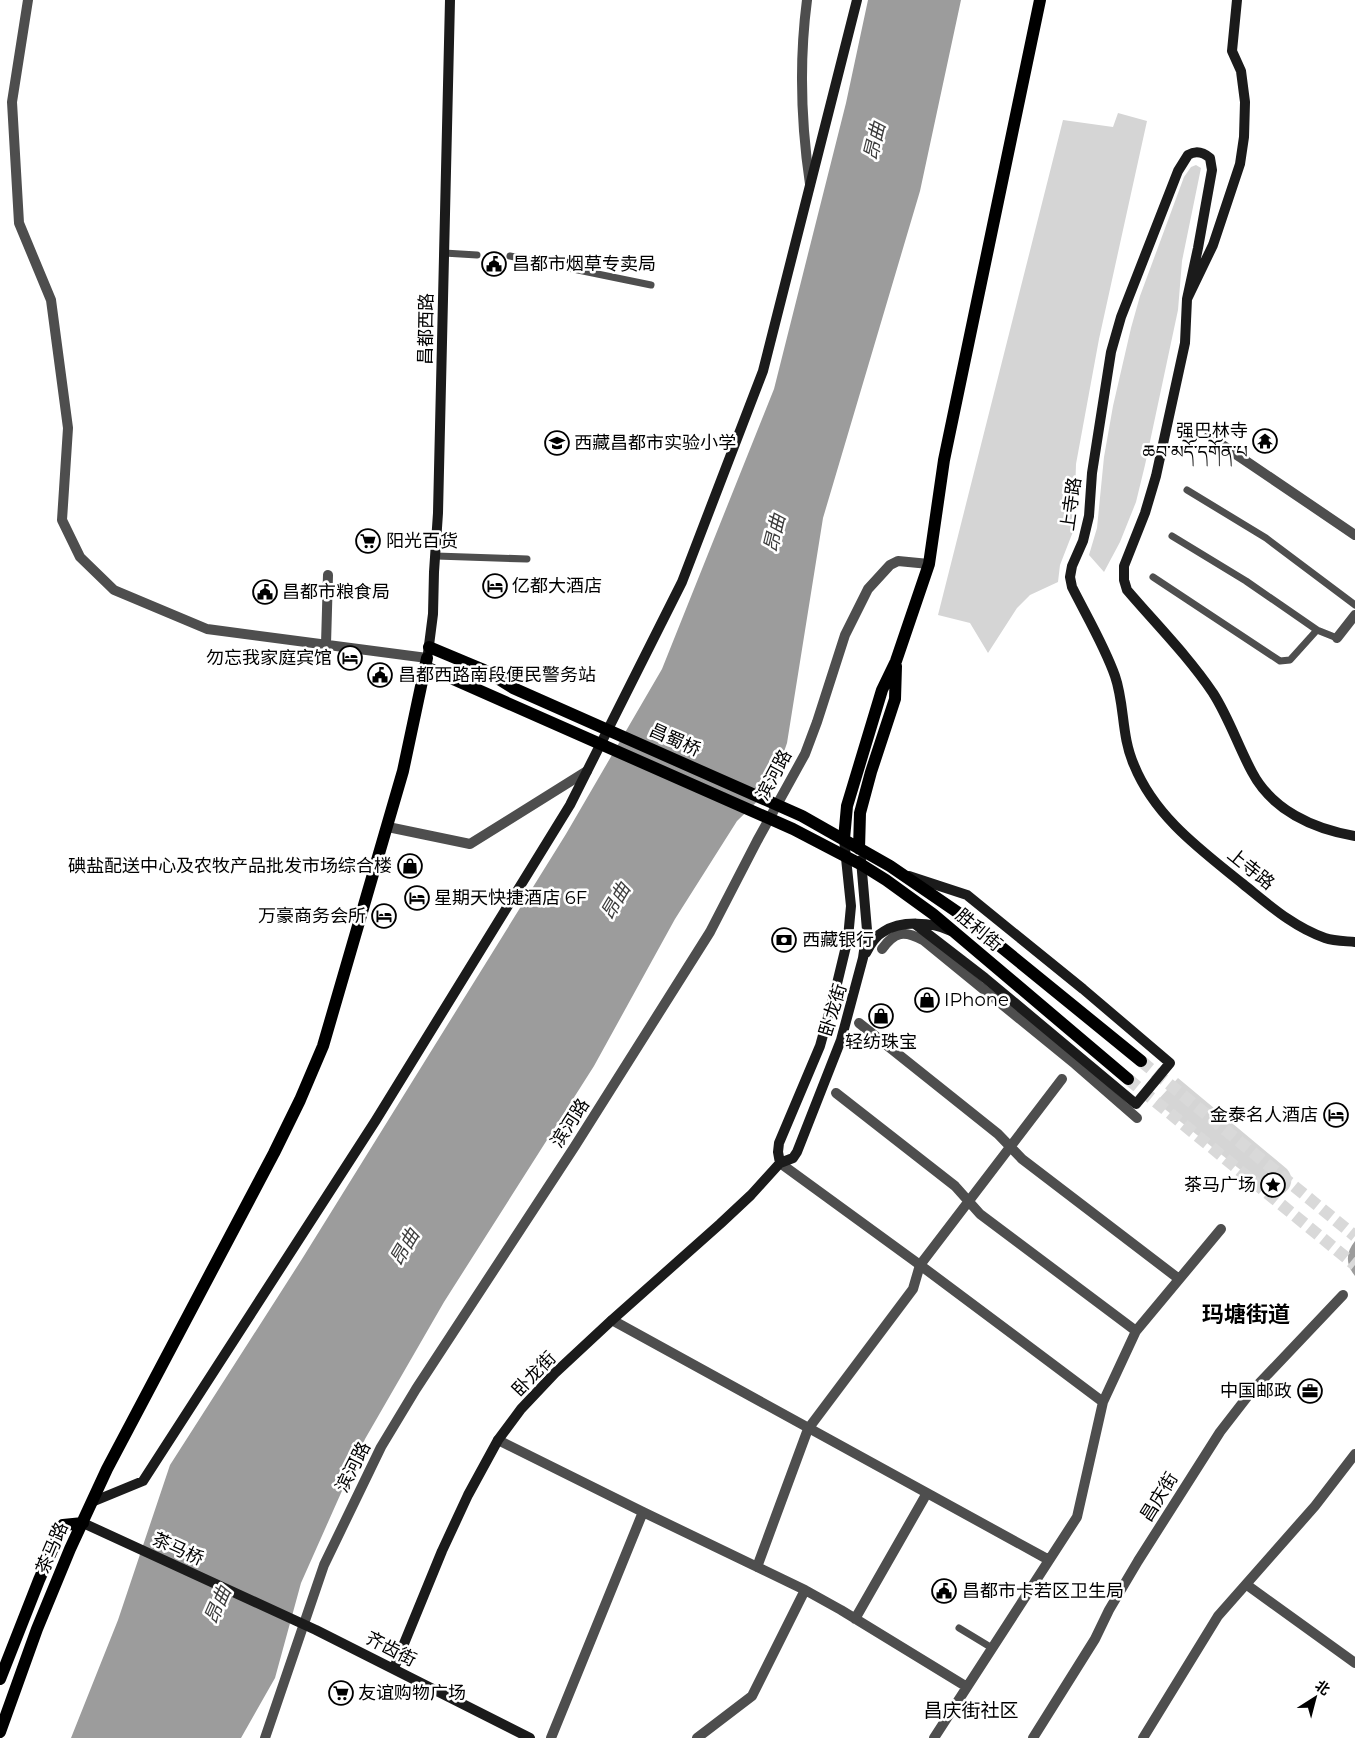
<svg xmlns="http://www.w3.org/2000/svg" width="1355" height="1738" viewBox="0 0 1355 1738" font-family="Montserrat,'Noto Sans SC','Noto Serif Tibetan',sans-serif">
	<rect width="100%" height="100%" fill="#fff"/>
	<!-- green -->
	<path fill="#d5d5d5" d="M1118 113 1147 121 1099 339 1076 464 1074 529 1060 565 1058 582 1030 595 1017 608 988 653 970 623 938 615 1063 120 1113 127Z
		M1196 165 1201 168 1182 261 1178 310 1145 465 1136 502 1120 542 1104 572 1089 555 1097 528 1104 457 1113 406 1131 328 1140 296 1184 177 1191 167Z
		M1178 1078 1287 1169C1299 1183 1284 1202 1268 1192L1156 1102Z"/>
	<!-- water -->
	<path fill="#9c9c9c" d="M868 0H961L920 191 823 518 787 743 772 787 737 821 675 919 594 1066 444 1302 365 1439 301 1583 275 1678 241 1738H71L118 1620 170 1465 302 1259 566 834 662 669 774 389 846 103Z
		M1355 1241V1276C1346 1265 1345 1253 1355 1241Z"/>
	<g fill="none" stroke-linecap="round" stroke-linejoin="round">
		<!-- primary-tunnel -->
		<path stroke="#d9d9d9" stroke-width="12" stroke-dasharray="12 6" stroke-linecap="butt" d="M1141 1061 1355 1236
			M1128 1079 1355 1265"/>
		<!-- lane -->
		<path stroke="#4e4e4e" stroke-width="7" d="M444 253 477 255
			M510 256 651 285
			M1187 490 1266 538 1355 605
			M1172 536 1246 581 1317 630 1337 638
			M436 556 527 559
			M1153 577 1280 661 1290 660 1317 630
			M959 1628 992 1648"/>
		<!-- street -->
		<path stroke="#4e4e4e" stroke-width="10" d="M28 0 12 102 19 223 51 300 68 428 62 520 80 557 114 590 207 629 427 658
			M807 0C799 61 801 123 810 184
			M1209 436 1355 535
			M1337 638 1355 615
			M326 644 328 575
			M388 827 470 844 587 771
			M882 949C895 931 904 930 923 940L1075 1064 1137 1118
			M859 1023 998 1134 1022 1159 1179 1279
			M836 1093 955 1186 980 1214 1136 1331
			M780 1163 920 1265 1103 1402
			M612 1320 1049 1560
			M498 1440 643 1512 805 1590 841 1610 967 1687
			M757 1567 808 1429 913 1289 920 1265 1062 1079
			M1247 1585 1355 1663
			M855 1619 927 1493
			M265 1738 324 1565 381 1447 416 1389 575 1146 710 932 757 841 805 754 817 722 845 635 868 589 890 565 898 561 929 564
			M551 1738 643 1512
			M697 1738 752 1696 805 1590
			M934 1738 1077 1517 1103 1402 1136 1331 1221 1229
			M1033 1738 1095 1639 1109 1610 1138 1561 1220 1432 1251 1392 1343 1295
			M1143 1738 1218 1616 1315 1506 1355 1454"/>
		<!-- secondary -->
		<path stroke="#1b1b1b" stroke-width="10" d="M1237 0 1232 51 1241 71 1245 102 1244 137 1240 164 1213 245 1187 299 1185 343 1156 476 1145 513 1124 566V580L1127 590C1156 624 1188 656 1213 693 1229 718 1238 746 1252 772 1272 810 1313 829 1355 836
			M1187 299 1198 248 1212 170 1210 158C1203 152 1196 150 1188 155L1178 171 1121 317 1111 352 1092 473 1089 516 1083 541 1072 566 1070 577 1072 587C1086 615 1105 647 1115 676 1125 705 1121 736 1134 765 1155 817 1201 850 1243 884 1268 904 1293 927 1325 938 1334 941 1345 941 1355 942
			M428 653 433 614 434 572 438 513 450 0
			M909 876 967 895 1083 989 1170 1063 1136 1104 985 978 915 924
			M866 953C870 945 875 936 883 932 901 920 932 922 951 931
			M780 1163 778 1152 779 1143 820 1046 835 992 848 938 851 906 844 839
			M92 1502 143 1481 376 1120 570 805 682 582 763 371 857 0
			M83 1523 316 1630 530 1738
			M394 1668 442 1551 468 1495 498 1440 521 1409 555 1373 612 1320 720 1224 751 1195 780 1163 793 1158 797 1152 841 1040 863 958 867 930 861 860"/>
		<!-- primary -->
		<path stroke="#000" stroke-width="12" d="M429 647 484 670 513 688 802 816 890 866 963 916 1141 1061
			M426 667 793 829 862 865 886 880 933 914 1128 1079
			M844 839 847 806 882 690 896 661 929 564 944 460 1040 0
			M859 849 860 813 871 772 895 699 896 666
			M0 1679 39 1580 63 1525 83 1523
			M0 1732 37 1629 70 1549 107 1469 274 1153 300 1100 323 1046 403 771 427 658"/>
	</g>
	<!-- icons -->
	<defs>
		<g id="civic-ring" transform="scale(1.25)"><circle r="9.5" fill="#fff" stroke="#000" stroke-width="1.5"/><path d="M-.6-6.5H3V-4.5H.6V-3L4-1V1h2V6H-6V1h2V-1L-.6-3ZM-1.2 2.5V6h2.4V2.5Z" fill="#000"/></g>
		<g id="temple-ring" transform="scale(1.25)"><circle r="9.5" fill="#fff" stroke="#000" stroke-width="1.5"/><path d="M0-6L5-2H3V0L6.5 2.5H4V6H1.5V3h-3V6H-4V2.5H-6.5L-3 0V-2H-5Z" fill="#000"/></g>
		<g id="school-ring" transform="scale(1.25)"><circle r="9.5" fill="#fff" stroke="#000" stroke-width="1.5"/><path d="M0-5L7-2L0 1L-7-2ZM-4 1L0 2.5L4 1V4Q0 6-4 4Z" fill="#000"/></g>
		<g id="supermarket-ring" transform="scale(1.25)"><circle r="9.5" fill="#fff" stroke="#000" stroke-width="1.5"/><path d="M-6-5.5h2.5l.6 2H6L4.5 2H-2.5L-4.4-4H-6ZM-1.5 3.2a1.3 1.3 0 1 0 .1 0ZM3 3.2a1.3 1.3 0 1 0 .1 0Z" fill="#000"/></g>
		<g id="hotel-ring" transform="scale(1.25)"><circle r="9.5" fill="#fff" stroke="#000" stroke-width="1.5"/><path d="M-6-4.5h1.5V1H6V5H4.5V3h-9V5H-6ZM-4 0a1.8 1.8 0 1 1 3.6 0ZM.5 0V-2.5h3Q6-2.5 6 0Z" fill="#000"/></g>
		<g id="shop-ring" transform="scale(1.25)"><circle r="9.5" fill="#fff" stroke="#000" stroke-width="1.5"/><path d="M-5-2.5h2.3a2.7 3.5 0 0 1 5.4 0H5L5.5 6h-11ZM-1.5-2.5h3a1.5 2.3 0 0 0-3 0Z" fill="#000"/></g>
		<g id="bank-ring" transform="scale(1.25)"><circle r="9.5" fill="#fff" stroke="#000" stroke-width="1.5"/><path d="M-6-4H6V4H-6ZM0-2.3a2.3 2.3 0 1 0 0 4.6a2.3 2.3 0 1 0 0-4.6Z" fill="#000"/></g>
		<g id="sight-ring" transform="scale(1.25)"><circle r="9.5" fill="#fff" stroke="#000" stroke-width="1.5"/><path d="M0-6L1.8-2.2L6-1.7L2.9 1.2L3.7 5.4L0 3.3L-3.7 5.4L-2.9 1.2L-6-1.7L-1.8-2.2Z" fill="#000"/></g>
		<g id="office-ring" transform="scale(1.25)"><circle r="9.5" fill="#fff" stroke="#000" stroke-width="1.5"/><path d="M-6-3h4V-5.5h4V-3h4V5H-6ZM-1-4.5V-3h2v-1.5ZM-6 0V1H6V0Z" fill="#000"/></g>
	</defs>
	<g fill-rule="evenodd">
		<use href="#civic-ring" x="494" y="264"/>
		<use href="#temple-ring" x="1265" y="441"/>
		<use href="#school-ring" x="557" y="443"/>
		<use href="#supermarket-ring" x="368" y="541"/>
		<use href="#hotel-ring" x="495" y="586"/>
		<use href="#civic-ring" x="265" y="592"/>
		<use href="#hotel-ring" x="350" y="658"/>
		<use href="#civic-ring" x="380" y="675"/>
		<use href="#shop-ring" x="410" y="866"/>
		<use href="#hotel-ring" x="417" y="898"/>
		<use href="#hotel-ring" x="384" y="916"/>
		<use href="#bank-ring" x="784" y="940"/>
		<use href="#shop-ring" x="927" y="1000"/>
		<use href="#shop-ring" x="881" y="1016"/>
		<use href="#hotel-ring" x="1336" y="1115"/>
		<use href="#sight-ring" x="1273" y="1185"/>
		<use href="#office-ring" x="1310" y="1391"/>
		<use href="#civic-ring" x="944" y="1591"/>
		<use href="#supermarket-ring" x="341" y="1693"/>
	</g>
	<g text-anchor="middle" stroke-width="5" stroke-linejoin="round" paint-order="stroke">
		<!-- poi labels -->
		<g font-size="18" fill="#000" stroke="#fff" text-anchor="start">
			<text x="512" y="270">昌都市烟草专卖局</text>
			<text x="1248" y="437" text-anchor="end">强巴林寺<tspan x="1248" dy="21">ཆབ་མདོ་དགོན་པ</tspan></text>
			<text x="574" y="449">西藏昌都市实验小学</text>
			<text x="386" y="547">阳光百货</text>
			<text x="512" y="592">亿都大酒店</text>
			<text x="282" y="598">昌都市粮食局</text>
			<text x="332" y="664" text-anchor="end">勿忘我家庭宾馆</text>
			<text x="398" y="681">昌都西路南段便民警务站</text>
			<text x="392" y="872" text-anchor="end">碘盐配送中心及农牧产品批发市场综合楼</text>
			<text x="434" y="904">星期天快捷酒店 6F</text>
			<text x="366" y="922" text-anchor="end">万豪商务会所</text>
			<text x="802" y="946">西藏银行</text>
			<text x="944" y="1006">IPhone</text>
			<text x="881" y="1048" text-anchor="middle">轻纺珠宝</text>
			<text x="1318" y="1121" text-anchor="end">金泰名人酒店</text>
			<text x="1256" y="1191" text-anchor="end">茶马广场</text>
			<text x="1292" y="1397" text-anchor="end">中国邮政</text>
			<text x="962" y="1597">昌都市卡若区卫生局</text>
			<text x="358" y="1699">友谊购物广场</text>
		</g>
		<!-- street labels -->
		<g font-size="18" fill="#000" stroke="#fff">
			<text transform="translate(426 329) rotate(-89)" y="6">昌都西路</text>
			<text transform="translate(1071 504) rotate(-82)" y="6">上寺路</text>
			<text transform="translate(675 740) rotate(24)" y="6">昌蜀桥</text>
			<text transform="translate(774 775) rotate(-62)" y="6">滨河路</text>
			<text transform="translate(1251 869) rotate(39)" y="6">上寺路</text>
			<text transform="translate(979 930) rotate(40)" y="6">胜利街</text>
			<text transform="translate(833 1010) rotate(-73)" y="6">卧龙街</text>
			<text transform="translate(570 1123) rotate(-57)" y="6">滨河路</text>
			<text transform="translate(534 1374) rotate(-46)" y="6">卧龙街</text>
			<text transform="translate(353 1467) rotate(-63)" y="6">滨河路</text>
			<text transform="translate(1159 1497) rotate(-58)" y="6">昌庆街</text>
			<text transform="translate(52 1548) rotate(-67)" y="6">茶马路</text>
			<text transform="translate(178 1549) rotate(24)" y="6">茶马桥</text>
			<text transform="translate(391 1649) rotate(27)" y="6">齐齿街</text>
		</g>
		<!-- water labels -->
		<g font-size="19" font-style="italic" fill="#3d3d3d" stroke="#fff">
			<text transform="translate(874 141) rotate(-76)" y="7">昂曲</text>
			<text transform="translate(774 533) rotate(-76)" y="7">昂曲</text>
			<text transform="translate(615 901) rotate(-59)" y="7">昂曲</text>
			<text transform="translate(404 1247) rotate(-59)" y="7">昂曲</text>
			<text transform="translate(217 1605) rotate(-66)" y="7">昂曲</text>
		</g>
		<!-- neighbourhood labels -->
		<g font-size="19" fill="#000" stroke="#fff">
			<text x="971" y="1717">昌庆街社区</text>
		</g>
		<!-- district labels -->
		<g font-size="22" font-weight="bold" fill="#000" stroke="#fff">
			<text x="1246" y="1322">玛塘街道</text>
		</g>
	</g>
	<!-- north arrow -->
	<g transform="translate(1315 1698) rotate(36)" stroke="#ffffff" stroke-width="4" paint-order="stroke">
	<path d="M0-4L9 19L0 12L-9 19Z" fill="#000000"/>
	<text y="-8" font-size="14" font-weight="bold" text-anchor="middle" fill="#000000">北</text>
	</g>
</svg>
